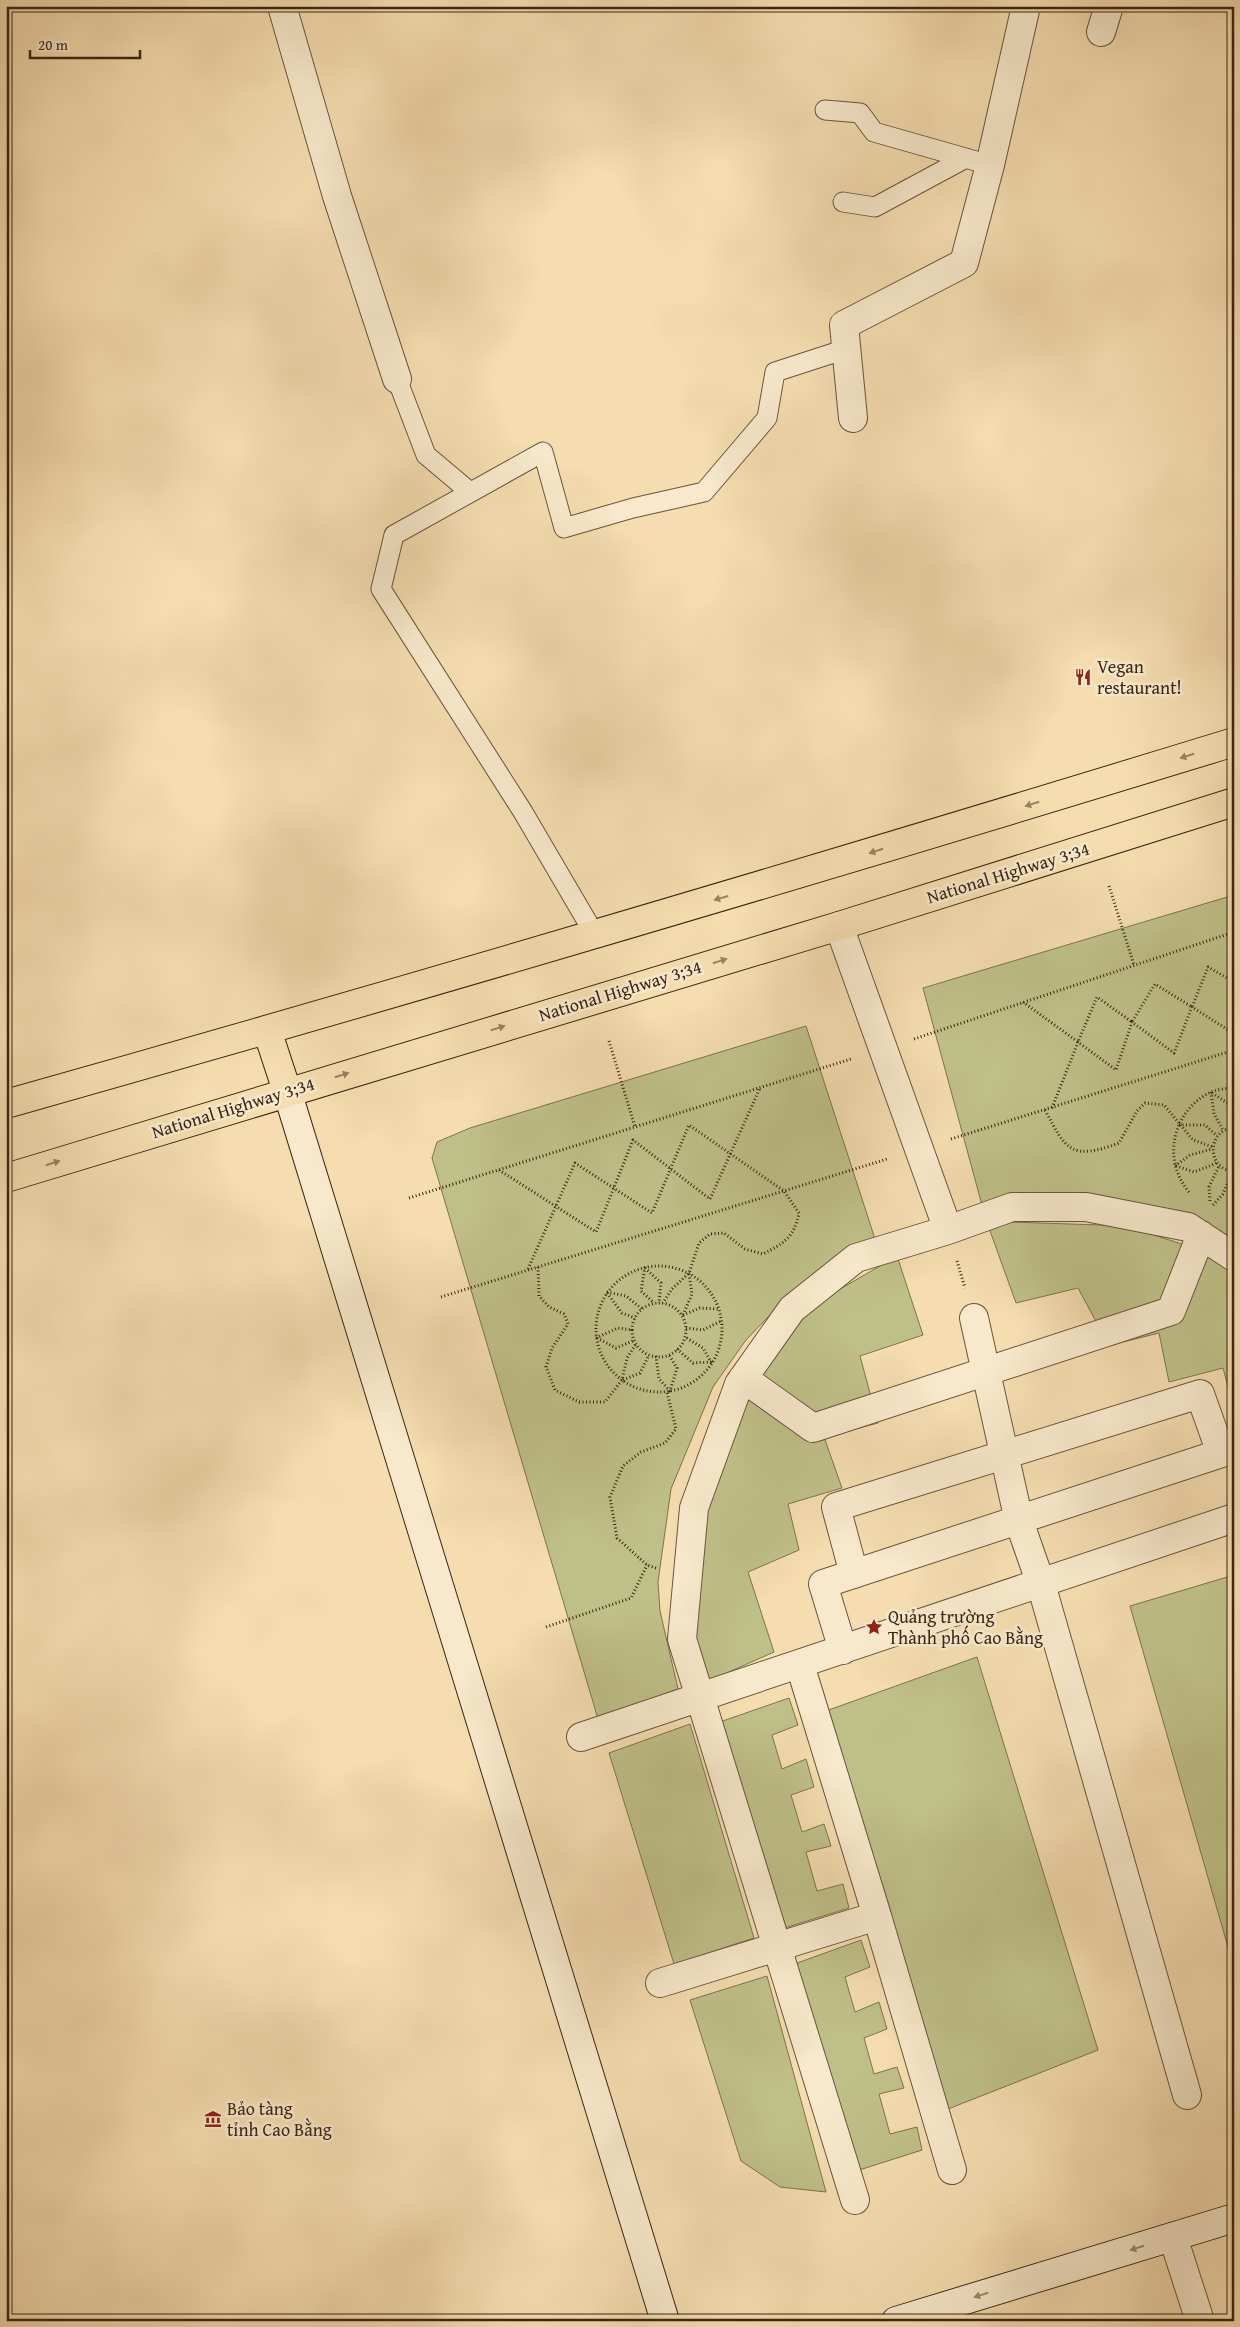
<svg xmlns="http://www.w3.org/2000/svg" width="1240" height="2327" viewBox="0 0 1240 2327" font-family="'Gentium Book Plus',serif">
	<rect width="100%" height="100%" fill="#f5ddb0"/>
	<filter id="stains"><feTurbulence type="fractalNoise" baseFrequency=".004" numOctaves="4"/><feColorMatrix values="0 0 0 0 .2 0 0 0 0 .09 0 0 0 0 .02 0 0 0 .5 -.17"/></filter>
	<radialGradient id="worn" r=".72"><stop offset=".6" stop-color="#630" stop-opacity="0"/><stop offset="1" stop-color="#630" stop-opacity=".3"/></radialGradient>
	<!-- green -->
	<path fill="#bfc088" stroke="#7d734e" d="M1234 895V1251L1210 1233 982 1205 923 988Z
		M806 1026 875 1239 792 1292 746 1340 713 1387 671 1489 658 1582 660 1611 678 1689 598 1719 432 1158 437 1142 470 1128Z
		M1009 1222 1101 1225 1138 1230 1207 1252 1234 1270V1409L1223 1368 1169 1382 1159 1333 1103 1347 1099 1327 1078 1288 1016 1303 989 1228Z
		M897 1256 923 1335 860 1356 878 1423 824 1437 842 1488 788 1504 799 1550 748 1572 774 1652 702 1684 695 1629 698 1515 723 1434 799 1313Z
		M1234 1575V1968L1130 1606Z
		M977 1657 1098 2050 943 2111 823 1712Z
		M789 1698 798 1725 772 1735 782 1769 806 1759 814 1787 791 1795 802 1832 824 1824 831 1846 806 1852 817 1891 843 1884 849 1908 778 1930 717 1723Z
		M690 1724 754 1938 674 1964 609 1753Z
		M861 1940 870 1967 845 1977 855 2012 879 2002 887 2029 864 2038 874 2074 897 2067 904 2088 879 2094 890 2134 917 2127 922 2150 850 2173 789 1966Z
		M767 1976 826 2192 780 2187 741 2161 690 2000Z"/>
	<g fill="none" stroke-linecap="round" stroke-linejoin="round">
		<!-- lane casing -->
		<g stroke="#6a543b" stroke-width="21">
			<path id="lane" d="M825 110 860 113 874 132 990 165
				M843 202 875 207 966 158
				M397 379 426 455 470 492
				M595 935 523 812 381 589 394 535 543 452 564 528 633 508 704 492 767 418 775 372 846 349"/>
		</g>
		<!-- street casing -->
		<g stroke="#6a543b" stroke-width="30">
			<path id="street" d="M282 6 337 196 397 379
				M1101 32 1109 6
				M853 418 844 325 964 263 990 165 1026 6
				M839 926 948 1230 856 1258 792 1309 739 1384 694 1508 682 1639 855 2200
				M948 1230 1012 1207H1086L1188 1227 1234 1257
				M974 1318 1019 1521 1041 1584 1187 2095
				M743 1378 813 1428 1171 1311 1201 1235
				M854 1574 836 1507 1200 1394 1221 1453
				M843 1650 823 1584 1234 1449
				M581 1737 1234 1518
				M877 1916 952 2170
				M660 1983 877 1916 800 1665
				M1173 2237 1200 2321"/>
		</g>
		<!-- secondary casing -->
		<g stroke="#3b2614" stroke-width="30">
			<path id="secondary" d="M287 1091 665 2321
				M896 2321 1234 2218"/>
		</g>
		<!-- highway casing -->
		<g stroke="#3b2614" stroke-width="30">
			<path id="highway" d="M267 1030 287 1091
				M6 1104C417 988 826 867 1234 742
				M6 1178 839 926 1234 802"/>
		</g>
		<!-- path -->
		<path stroke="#3b2614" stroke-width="3" stroke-dasharray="1 2.5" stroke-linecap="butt" d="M1109 886 1134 965
			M1023 1002 1078 1042 1097 997 1132 1022 1155 984 1192 1007 1208 967 1234 982
			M914 1039 1234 932
			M609 1041 635 1127
			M1211 1092 1214 1114 1223 1130
			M1212 1093 1232 1106 1234 1115
			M1052 1108 1078 1042 1116 1070 1132 1022 1174 1053 1192 1007 1233 1033 1234 1031
			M1045 1110C1066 1150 1071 1161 1119 1143L1137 1111 1145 1103 1164 1105 1193 1140 1213 1147
			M1179 1125H1205L1217 1136
			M951 1139 1234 1050
			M1175 1166 1190 1155 1212 1149
			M1176 1166 1194 1172 1217 1163
			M499 1170 596 1232 633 1140 710 1199 760 1088
			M1233 1171C1206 1169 1207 1129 1234 1128
			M1189 1192C1161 1159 1173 1110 1211 1092 1218 1089 1227 1089 1234 1087
			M409 1198 851 1059
			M1210 1201 1209 1187 1219 1166
			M1213 1205 1223 1194 1233 1171
			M957 1261 965 1288
			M596 1329a63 63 0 1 1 126 0a63 63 0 1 1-126 0Z
			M538 1267 539 1296 549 1307 564 1314 568 1324 552 1348 546 1367 555 1390 579 1402H605L622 1380 627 1358 636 1344
			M645 1267 641 1291 654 1303
			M645 1268 661 1283 659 1303
			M528 1269 575 1163 652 1213 689 1125 784 1191 799 1213C794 1238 784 1243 763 1254L745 1249 724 1233 710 1234 699 1243 689 1273 672 1289 663 1303
			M607 1292 626 1296 642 1309
			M607 1293 622 1313 635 1318
			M441 1297 887 1159
			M632 1330a27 27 0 1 1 54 0a27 27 0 1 1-54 0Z
			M683 1315 692 1294 689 1274
			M683 1315 700 1308 718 1309
			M686 1328 703 1330 721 1321
			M596 1338 618 1328 632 1330
			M597 1338 616 1348 635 1340
			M677 1349 693 1363 711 1362 703 1348 685 1337
			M656 1356 659 1379 670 1391 677 1368 669 1355
			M623 1380 640 1373 649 1355
			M656 1568 647 1565 617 1538 610 1497 623 1466 641 1452 665 1443 676 1429 667 1392
			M546 1627 631 1598 647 1565"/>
		<!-- lane -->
		<use href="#lane" stroke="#f8e9cc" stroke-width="19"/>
		<!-- street -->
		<use href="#street" stroke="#f8e9cc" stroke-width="28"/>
		<!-- secondary -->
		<use href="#secondary" stroke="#f8e9cc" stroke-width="28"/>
		<!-- highway -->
		<use href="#highway" stroke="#f5ddb0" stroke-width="28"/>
	</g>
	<!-- one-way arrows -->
	<defs><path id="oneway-solid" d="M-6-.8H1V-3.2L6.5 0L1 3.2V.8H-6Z" transform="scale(1.25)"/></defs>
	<g fill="#988262">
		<use href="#oneway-solid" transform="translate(1187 756) rotate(163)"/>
		<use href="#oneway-solid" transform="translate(1032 804) rotate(163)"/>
		<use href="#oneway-solid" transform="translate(876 851) rotate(163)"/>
		<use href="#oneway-solid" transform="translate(721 898) rotate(164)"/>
		<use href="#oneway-solid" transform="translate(720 961) rotate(-17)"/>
		<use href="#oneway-solid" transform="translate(498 1028) rotate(-17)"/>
		<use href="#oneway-solid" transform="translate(342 1075) rotate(-17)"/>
		<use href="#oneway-solid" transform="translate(53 1163) rotate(-17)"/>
	</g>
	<g fill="#9a8870">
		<use href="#oneway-solid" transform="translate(1137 2248) rotate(163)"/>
		<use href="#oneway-solid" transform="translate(981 2295) rotate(163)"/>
	</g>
	<!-- icons -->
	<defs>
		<g id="restaurant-bare" transform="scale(1.35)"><path d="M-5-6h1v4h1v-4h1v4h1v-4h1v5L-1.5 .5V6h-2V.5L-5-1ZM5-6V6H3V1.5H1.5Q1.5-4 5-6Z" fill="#8f2418" stroke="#f8e9cc" stroke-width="2.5" paint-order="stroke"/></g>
		<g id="sight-bare" transform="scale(1.35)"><path d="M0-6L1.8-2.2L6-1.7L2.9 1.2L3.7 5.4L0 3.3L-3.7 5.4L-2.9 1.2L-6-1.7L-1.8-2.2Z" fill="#8f2418" stroke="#f8e9cc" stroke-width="2.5" paint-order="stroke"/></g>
		<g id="museum-bare" transform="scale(1.35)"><path d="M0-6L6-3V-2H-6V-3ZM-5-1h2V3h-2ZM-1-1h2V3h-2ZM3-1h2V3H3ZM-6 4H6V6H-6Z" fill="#8f2418" stroke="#f8e9cc" stroke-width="2.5" paint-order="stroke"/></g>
	</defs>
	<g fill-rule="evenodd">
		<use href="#restaurant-bare" x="1083" y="677"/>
		<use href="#sight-bare" x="874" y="1627"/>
		<use href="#museum-bare" x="213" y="2119"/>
	</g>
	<g text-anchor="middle" stroke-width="5" stroke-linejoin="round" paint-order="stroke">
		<!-- poi labels -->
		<g font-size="18" fill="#3b2614" stroke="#f8e9cc" text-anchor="start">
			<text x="1097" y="673">Vegan<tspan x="1097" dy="21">restaurant!</tspan></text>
			<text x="888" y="1623">Quảng trường<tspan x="888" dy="21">Thành phố Cao Bằng</tspan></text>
			<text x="227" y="2115">Bảo tàng<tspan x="227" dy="21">tỉnh Cao Bằng</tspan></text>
		</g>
		<!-- street labels -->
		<g font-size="18" fill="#3b2614" stroke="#f8e9cc">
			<text transform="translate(1008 873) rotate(-17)" y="6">National Highway 3;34</text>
			<text transform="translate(620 991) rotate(-17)" y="6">National Highway 3;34</text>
			<text transform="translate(233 1108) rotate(-17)" y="6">National Highway 3;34</text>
		</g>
	</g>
	<!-- margin -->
	<rect width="1240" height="2327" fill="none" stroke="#f5ddb0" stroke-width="25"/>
	<rect x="8" y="8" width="1225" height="2312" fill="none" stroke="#3b2614" stroke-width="2.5"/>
	<rect x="12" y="12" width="1215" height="2302" fill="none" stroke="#3b2614"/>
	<!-- scale -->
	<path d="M30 50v8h110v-8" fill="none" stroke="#3b2614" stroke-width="2.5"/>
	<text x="38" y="50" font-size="15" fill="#3b2614" stroke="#f8e9cc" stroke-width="4" paint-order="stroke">20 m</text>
	<rect width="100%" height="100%" filter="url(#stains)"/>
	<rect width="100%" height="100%" fill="url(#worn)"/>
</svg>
